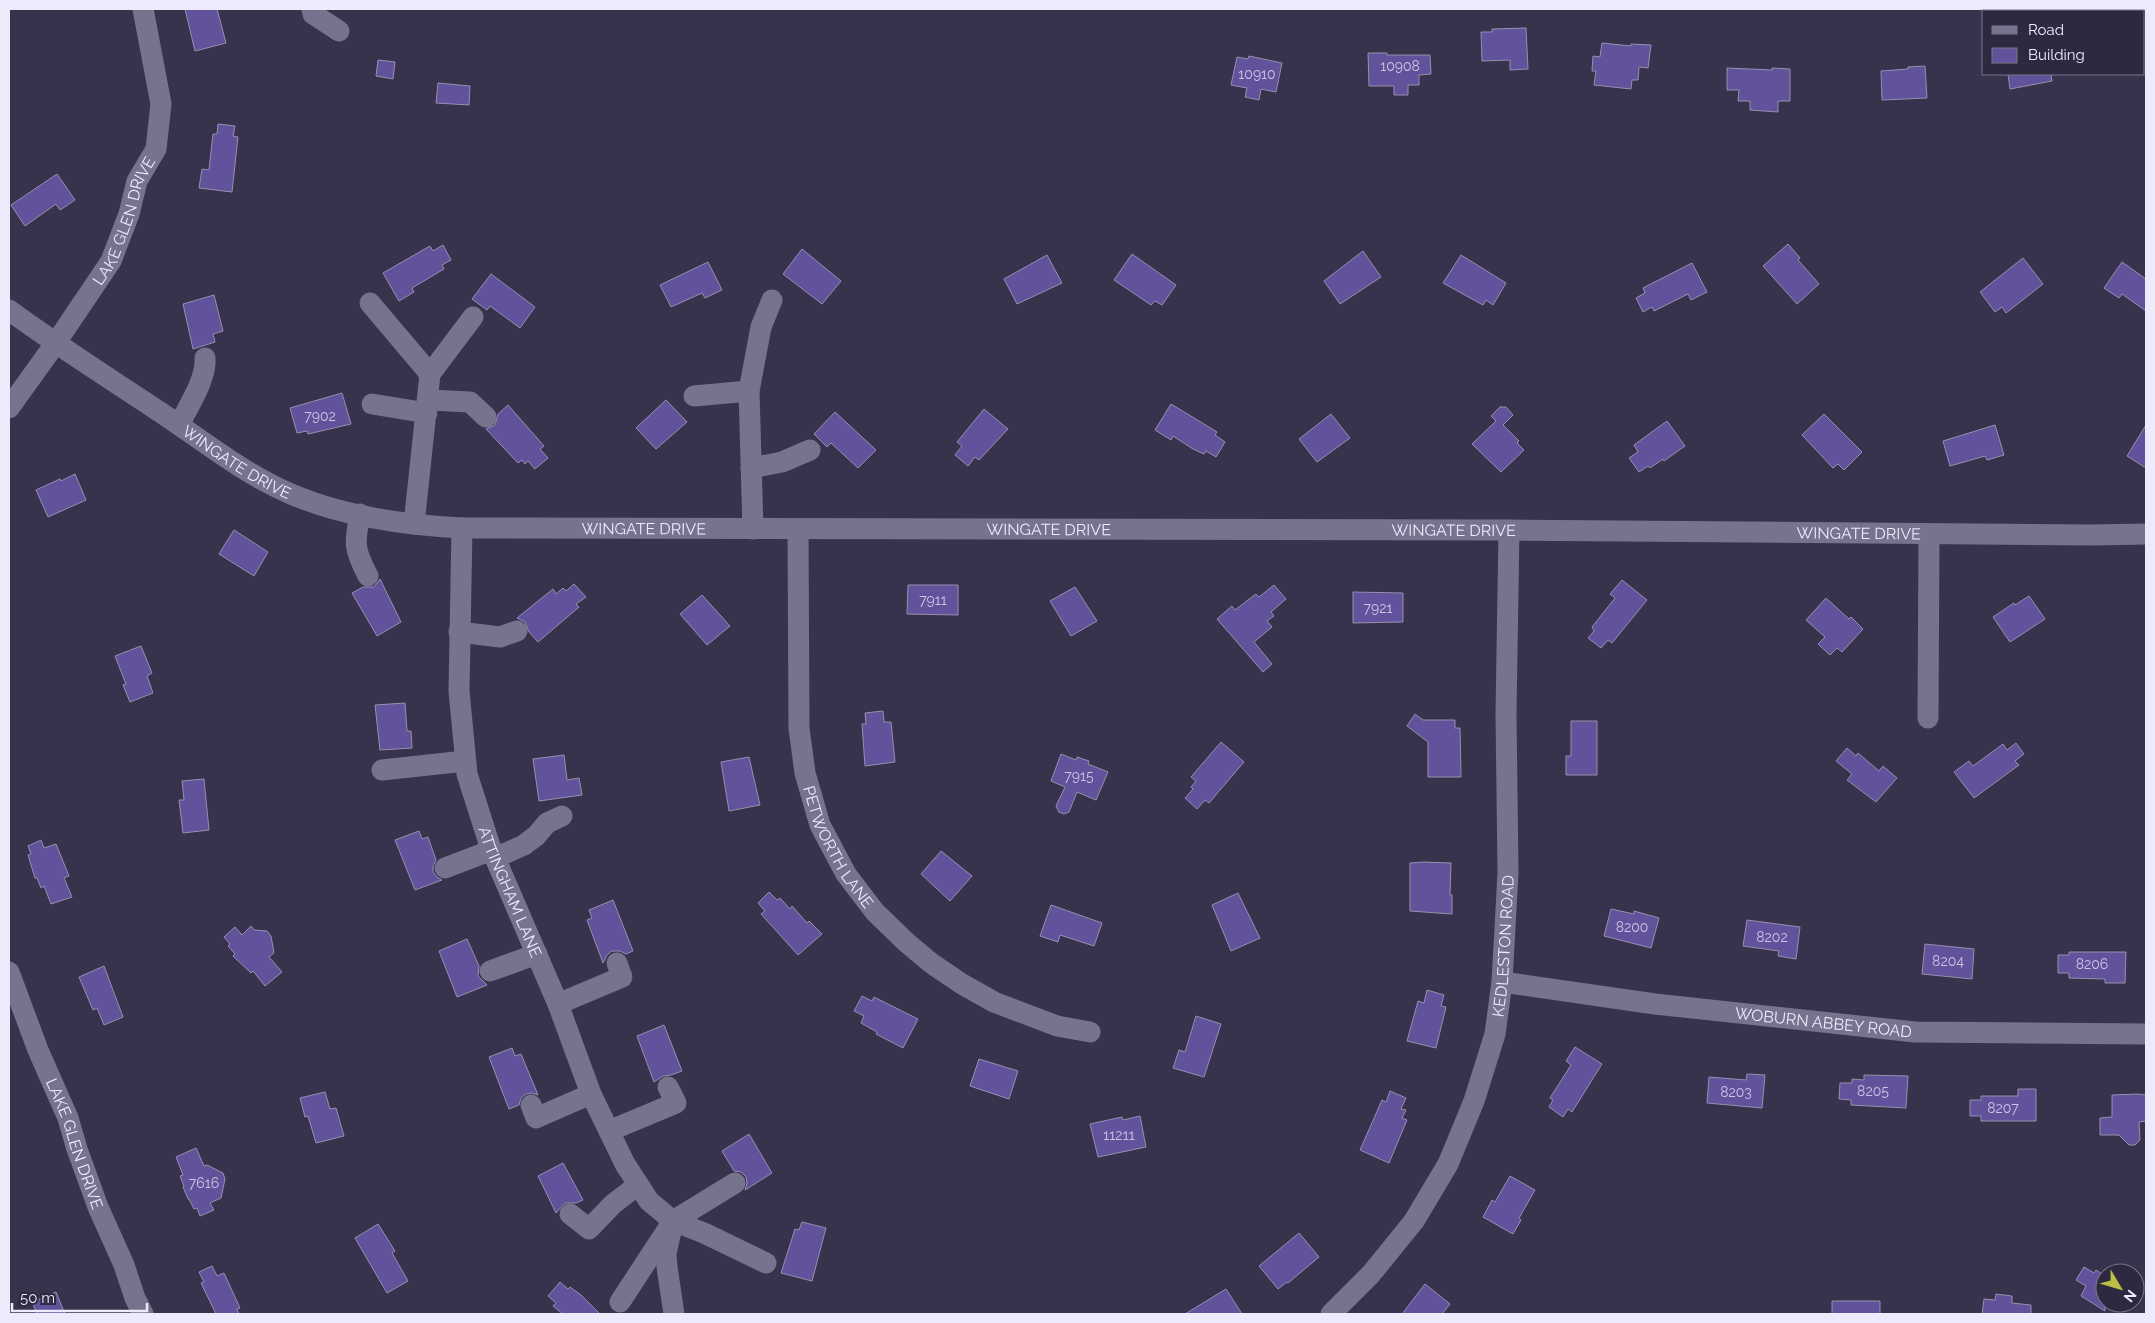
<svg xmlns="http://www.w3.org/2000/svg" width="2155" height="1323" viewBox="0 0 2155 1323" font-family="Raleway,sans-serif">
	<rect width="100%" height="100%" fill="#37334c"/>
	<!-- building -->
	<path fill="#61529b" stroke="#9591af" d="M185 9H217L226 43 195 51Z
		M1526 28 1528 69 1510 70V60L1482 61 1481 32H1492V29Z
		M1602 43 1631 46V44L1651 45 1648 68 1639 67 1638 80H1632L1631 89 1594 85 1596 71H1592L1593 56 1600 57Z
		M1368 53H1387V55H1430L1431 74 1419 75V85H1408V95H1394V86H1369Z
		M1249 56 1282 63 1276 92 1261 89 1259 100 1245 97 1247 88 1231 85 1237 57 1248 59Z
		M378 60 395 62 393 79 376 76Z
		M1925 66 1927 98 1882 100 1881 71 1908 69V67Z
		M1727 68 1772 70V68L1790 69V101H1778V112L1750 110V101H1738L1739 90H1727Z
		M2008 74H2051L2052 81 2010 89Z
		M438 83 470 86 469 105 436 103Z
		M218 124 235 126 233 136 238 137 232 192 199 188 202 169 209 170 213 134H217Z
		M57 174 75 200 60 210 56 204 25 226 11 205Z
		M1788 244 1800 258 1798 260 1819 284 1797 304 1763 266Z
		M443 245 451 260 442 265 444 269 412 288 414 292 399 301 383 273 430 246 433 251Z
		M802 249 841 281 822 304 783 274Z
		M1363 251 1381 277 1340 304 1324 281Z
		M1132 254 1176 285 1162 305 1155 301 1151 305 1114 280Z
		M1047 255 1062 283 1017 304 1004 279Z
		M1461 255 1506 283 1493 305 1486 300 1483 305 1443 283Z
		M2023 258 2043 284 2006 313 2002 307 1995 312 1980 292Z
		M708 262 722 290 705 298 702 293 671 307 660 285Z
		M2122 262 2146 279V311L2122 294 2119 298 2104 288Z
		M1692 263 1707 292 1691 300 1688 294 1654 311 1652 307 1643 312 1636 298 1645 293 1643 288Z
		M491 274 535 307 520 328 490 306 487 310 472 299Z
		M214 295 223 331 213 334 215 342 193 349 183 304Z
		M342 393 351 424 308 434 307 431 297 433 290 408Z
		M666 400 687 422 656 449 636 428Z
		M1171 404 1217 432 1215 435 1225 442 1216 457 1206 451 1204 454 1193 449 1173 436 1171 440 1155 430Z
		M508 405 544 446 540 449 548 458 535 469 528 461 525 464 522 460 518 463 486 429 495 425 498 414Z
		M1500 407H1506L1513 415 1503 425 1519 441 1517 443 1524 450 1501 472 1472 444 1496 421 1491 416Z
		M984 409 1008 429 979 460 975 457 968 466 955 455 962 446 957 442Z
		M835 412 876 450 858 468 831 443 827 447 814 434Z
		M1331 414 1350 438 1317 462 1299 439Z
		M1824 414 1862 452 1844 470 1838 464 1833 468 1802 435Z
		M1667 421 1685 446 1664 461 1663 459 1650 468 1648 466 1639 472 1629 458 1638 452 1634 445Z
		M1995 425 2004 455 1987 460 1985 456 1950 466 1943 441Z
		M2146 425V468L2127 456Z
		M75 474 86 500 48 517 36 490 60 479 61 481Z
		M234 530 268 552 254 576 219 554Z
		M380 579 401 622 377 636 352 593 363 587H374Z
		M1622 580 1647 600 1612 643 1608 640 1601 648 1588 638 1594 631 1592 627 1615 598 1610 594Z
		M574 584 586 597 576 604 579 607 538 642 529 632 525 622 517 618 553 589 556 594 563 588 566 591Z
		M908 585H958V615L907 614Z
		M1274 585 1286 599 1271 612 1274 616 1267 621 1272 627 1254 642 1272 664 1263 672 1217 619 1232 606 1235 610 1256 594 1259 597Z
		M1075 587 1097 621 1071 636 1050 601Z
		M1353 592 1403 593V622L1353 623Z
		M702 595 730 626 707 645 680 614Z
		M2029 596 2045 619 2010 642 1993 617 2014 603 2015 605Z
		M1826 598 1849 619 1851 617 1863 629 1842 652 1837 648 1830 655 1818 644 1825 637 1806 620Z
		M141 646 152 673 147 676 153 693 130 702 123 685 126 684 115 656Z
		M405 703 407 731H411L412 748 380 750 375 705Z
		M883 711 884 722H891L895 762 865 766 862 724H866L865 713Z
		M1415 714 1423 720H1455V728H1460L1461 777H1428V742L1407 726Z
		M1571 721H1597V775H1566V756H1571Z
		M1221 742 1244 762 1209 803 1205 800 1197 809 1185 798 1193 789 1191 787 1196 781 1191 777Z
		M2016 743 2024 754 2015 761 2019 765 1974 798 1954 772 1969 761 1973 766 2003 744 2007 750Z
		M1847 748 1856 756 1858 753 1879 771 1883 766 1897 778 1876 802 1847 780 1852 774 1836 761Z
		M1061 754 1076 760 1077 757 1089 761 1088 764 1108 772 1096 800 1077 792 1069 812 1064 814 1059 812 1056 806 1065 787 1051 781Z
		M564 755 567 780 579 778 582 795 539 801 533 759Z
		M749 757 760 805 729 811 721 762Z
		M204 779 209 830 183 833 179 800H184L182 781Z
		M419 831 422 839 428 837 436 860 433 866V872L437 877 442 880 415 890 395 840Z
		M41 840 44 848 56 844 69 876 64 878 72 897 51 904 44 886 41 888 37 878H35L28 855 31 854 28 846Z
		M941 851 972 876 950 901 921 874Z
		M1424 862 1451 863 1450 895H1452V914L1410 911V863Z
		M769 892 777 900 780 898 790 909 792 906 807 923 809 921 822 934 798 955 761 914 765 911 758 903Z
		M1238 893 1260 938 1231 951 1212 905Z
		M613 900 633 951 626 954 620 951H612L607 955 603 963 587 920 592 918 589 910Z
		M1051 905 1102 923 1094 946 1060 935 1058 942 1040 936Z
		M1611 909 1634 914V911L1659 918 1651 948 1604 936Z
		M1747 920 1800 927 1796 959 1778 956 1779 951 1743 946Z
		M251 926 254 930 267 931 271 936 274 953 269 957 282 972 265 986 253 971 251 973 233 956 235 954 228 946 230 944 224 937 235 927 242 935Z
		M467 939 479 966 478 976 487 985 457 997 439 951Z
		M1925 944 1974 949 1972 979 1922 974Z
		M2069 952H2126L2125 983H2105V979L2069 978V973H2058V955H2069Z
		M104 966 123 1017 104 1025 97 1008 93 1010 79 977Z
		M1427 990 1444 995 1441 1006 1446 1007 1436 1048 1407 1041 1418 1001 1424 1003Z
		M862 996 872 1001 874 997 918 1019 903 1048 876 1034 877 1032 861 1023 864 1016 854 1011Z
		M1196 1016 1221 1024 1204 1077 1173 1068 1179 1050 1185 1052Z
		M664 1025 682 1071 671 1075 663 1076 654 1082 637 1036Z
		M1575 1047 1602 1064 1572 1112 1568 1109 1563 1117 1549 1107 1553 1100 1550 1098 1571 1065 1566 1061Z
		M512 1048 515 1056 521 1054 538 1095 532 1093 526 1094 521 1098 519 1105 509 1109 489 1057Z
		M979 1059 1018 1071 1009 1099 970 1086Z
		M1747 1074 1765 1075 1762 1108 1707 1103 1709 1077 1746 1080Z
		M1864 1075 1908 1076 1906 1108 1851 1105V1100L1839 1099 1840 1083H1852V1079L1864 1080Z
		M2018 1089H2036V1121H1981V1116H1970V1100H1981V1096H2018Z
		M1390 1091 1406 1098 1401 1109 1406 1110 1402 1118 1407 1120 1389 1163 1360 1150 1382 1100 1386 1102Z
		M325 1092 330 1109 336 1108 344 1136 316 1143 308 1116 305 1117 300 1098Z
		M2138 1094 2146 1095V1121L2139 1122 2140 1140 2135 1145H2129L2119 1135H2100V1118L2112 1117V1095Z
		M1140 1116 1146 1147 1098 1157 1090 1124 1122 1117 1123 1120Z
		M749 1134 772 1173 745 1190 747 1183 746 1177 741 1172 734 1171 722 1151Z
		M196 1148 204 1166 207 1165 223 1173 225 1179 221 1198 210 1203 214 1210 200 1216 197 1208 194 1209 189 1199H188L183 1187 184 1186 180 1176 183 1175 176 1157Z
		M563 1163 583 1200 576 1203H565L556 1213 538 1176Z
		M1510 1176 1535 1190 1519 1218 1521 1220 1513 1234 1483 1217 1492 1200 1495 1202Z
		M802 1222 826 1228 812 1281 781 1273 795 1229 799 1230Z
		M378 1224 395 1251 392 1253 408 1281 387 1293 355 1238Z
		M1299 1233 1319 1257 1288 1283 1287 1282 1278 1289 1259 1266Z
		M212 1266 217 1276 224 1273 240 1308 237 1309 239 1314H216L201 1283 204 1282 199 1272Z
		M2084 1267 2094 1273 2096 1270 2105 1276V1311L2081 1296 2086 1286 2076 1280Z
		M560 1282 568 1289 570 1287 581 1295 600 1314H563L553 1306 556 1303 548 1296Z
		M1425 1284 1450 1304 1442 1314H1402Z
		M1226 1289 1242 1314H1185Z
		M56 1292 65 1314H37L32 1302Z
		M1996 1294 2012 1296V1303L2031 1305V1314H1982L1984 1299 1995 1300Z
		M1832 1301H1880V1314H1832Z"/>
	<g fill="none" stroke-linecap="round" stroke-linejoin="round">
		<!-- minor -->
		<g stroke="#76738f" stroke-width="21">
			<path d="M312 9 313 14 339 31"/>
			<path d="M370 303 430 374"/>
			<path id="s1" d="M9 310C58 346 109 378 160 412 202 440 244 474 291 494 344 517 405 525 462 528L1509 530 2092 535 2146 534"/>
			<path d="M694 396 749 391"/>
			<path d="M429 400 470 402 486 417"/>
			<path d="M372 404 427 413"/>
			<path id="s2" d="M9 408 55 344 111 261 129 214 137 181 156 149 161 104 143 9"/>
			<path d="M179 425C188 407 207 378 205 358"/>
			<path d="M751 468 782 462 810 450"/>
			<path d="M360 514C354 544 354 549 368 576"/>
			<path d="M414 524 430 374 473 317"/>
			<path id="s3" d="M462 528 459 691 467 774 490 846 558 1004 591 1094 625 1164 649 1201 673 1221 704 1233 766 1263"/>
			<path d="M753 529 749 391 761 327 772 300"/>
			<path id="s4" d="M798 529 799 728 805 773 820 825 846 874 875 912 906 942 931 963 962 984 994 1002 1057 1026 1090 1032"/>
			<path d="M459 632 500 637 517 631"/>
			<path d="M1928 718 1929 534"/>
			<path d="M382 770 465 761"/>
			<path d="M495 858 524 845 536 836 547 823 562 816"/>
			<path d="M445 868 492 850"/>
			<path d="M490 971 537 954"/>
			<path id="s5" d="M9 972 38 1050 68 1118 77 1149 98 1207 124 1265 135 1298 143 1314"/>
			<path id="s6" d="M1502 982 1655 1004 1915 1032 2146 1034"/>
			<path d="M558 1004 622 977 617 963"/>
			<path d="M531 1105 536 1118 591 1094"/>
			<path d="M609 1131 676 1103 668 1087"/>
			<path d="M570 1214 589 1229 613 1204 638 1185"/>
			<path d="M671 1231 666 1254 667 1267 674 1314"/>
			<path d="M620 1302 673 1221 735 1183"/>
			<path id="s7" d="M1331 1314 1371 1274 1414 1221 1448 1164 1474 1101 1495 1034 1502 982 1508 873 1506 713 1509 530"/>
		</g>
	</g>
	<g text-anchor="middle" stroke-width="4.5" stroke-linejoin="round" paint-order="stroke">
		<!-- number labels -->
		<g font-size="14" fill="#c9c5e3">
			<text x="1400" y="71">10908</text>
			<text x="1257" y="79">10910</text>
			<text x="320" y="421">7902</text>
			<text x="933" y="605">7911</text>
			<text x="1378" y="613">7921</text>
			<text x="1079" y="781">7915</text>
			<text x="1632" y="932">8200</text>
			<text x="1772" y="942">8202</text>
			<text x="1948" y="966">8204</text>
			<text x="2092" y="969">8206</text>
			<text x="1873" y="1096">8205</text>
			<text x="1736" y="1097">8203</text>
			<text x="2003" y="1113">8207</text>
			<text x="1119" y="1140">11211</text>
			<text x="204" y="1188">7616</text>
		</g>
		<!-- street labels -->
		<g font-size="16" fill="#ecebfb" stroke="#2d2941">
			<text dy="6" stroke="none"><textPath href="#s2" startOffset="221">LAKE GLEN DRIVE</textPath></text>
			<text dy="6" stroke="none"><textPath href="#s1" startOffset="274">WINGATE DRIVE</textPath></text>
			<text dy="6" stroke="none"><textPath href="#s1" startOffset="694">WINGATE DRIVE</textPath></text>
			<text dy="6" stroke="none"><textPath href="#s1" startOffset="1099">WINGATE DRIVE</textPath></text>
			<text dy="6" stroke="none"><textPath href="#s1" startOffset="1504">WINGATE DRIVE</textPath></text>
			<text dy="6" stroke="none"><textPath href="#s1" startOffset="1909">WINGATE DRIVE</textPath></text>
			<text dy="6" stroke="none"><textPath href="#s4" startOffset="326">PETWORTH LANE</textPath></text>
			<text dy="6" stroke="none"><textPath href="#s3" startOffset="372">ATTINGHAM LANE</textPath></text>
			<text dy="6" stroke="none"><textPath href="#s7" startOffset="418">KEDLESTON ROAD</textPath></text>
			<text dy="6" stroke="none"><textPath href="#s6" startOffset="324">WOBURN ABBEY ROAD</textPath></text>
			<text dy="6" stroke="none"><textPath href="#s5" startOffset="184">LAKE GLEN DRIVE</textPath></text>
		</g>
	</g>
	<!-- border -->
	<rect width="2155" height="1323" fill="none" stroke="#ecebfb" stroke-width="20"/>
	<!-- legend -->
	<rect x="1982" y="10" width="162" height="65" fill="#2d2941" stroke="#79778b"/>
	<rect x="1992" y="26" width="25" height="8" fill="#76738f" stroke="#79778b"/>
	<text x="2028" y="35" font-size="15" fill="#ecebfb">Road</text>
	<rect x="1992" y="48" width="25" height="15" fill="#61529b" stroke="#79778b"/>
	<text x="2028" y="60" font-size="15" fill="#ecebfb">Building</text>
	<!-- north arrow -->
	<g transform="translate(2120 1288) rotate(128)"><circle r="24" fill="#2d2941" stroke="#79778b"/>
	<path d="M0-4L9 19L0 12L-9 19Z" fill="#bcbf44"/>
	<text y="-8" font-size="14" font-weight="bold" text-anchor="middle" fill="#ecebfb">N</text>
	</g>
	<!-- scale -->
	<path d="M12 1303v8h135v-8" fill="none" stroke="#ecebfb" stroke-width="2.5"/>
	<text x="20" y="1303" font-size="15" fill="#ecebfb" stroke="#2d2941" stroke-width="4" paint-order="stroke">50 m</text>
</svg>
